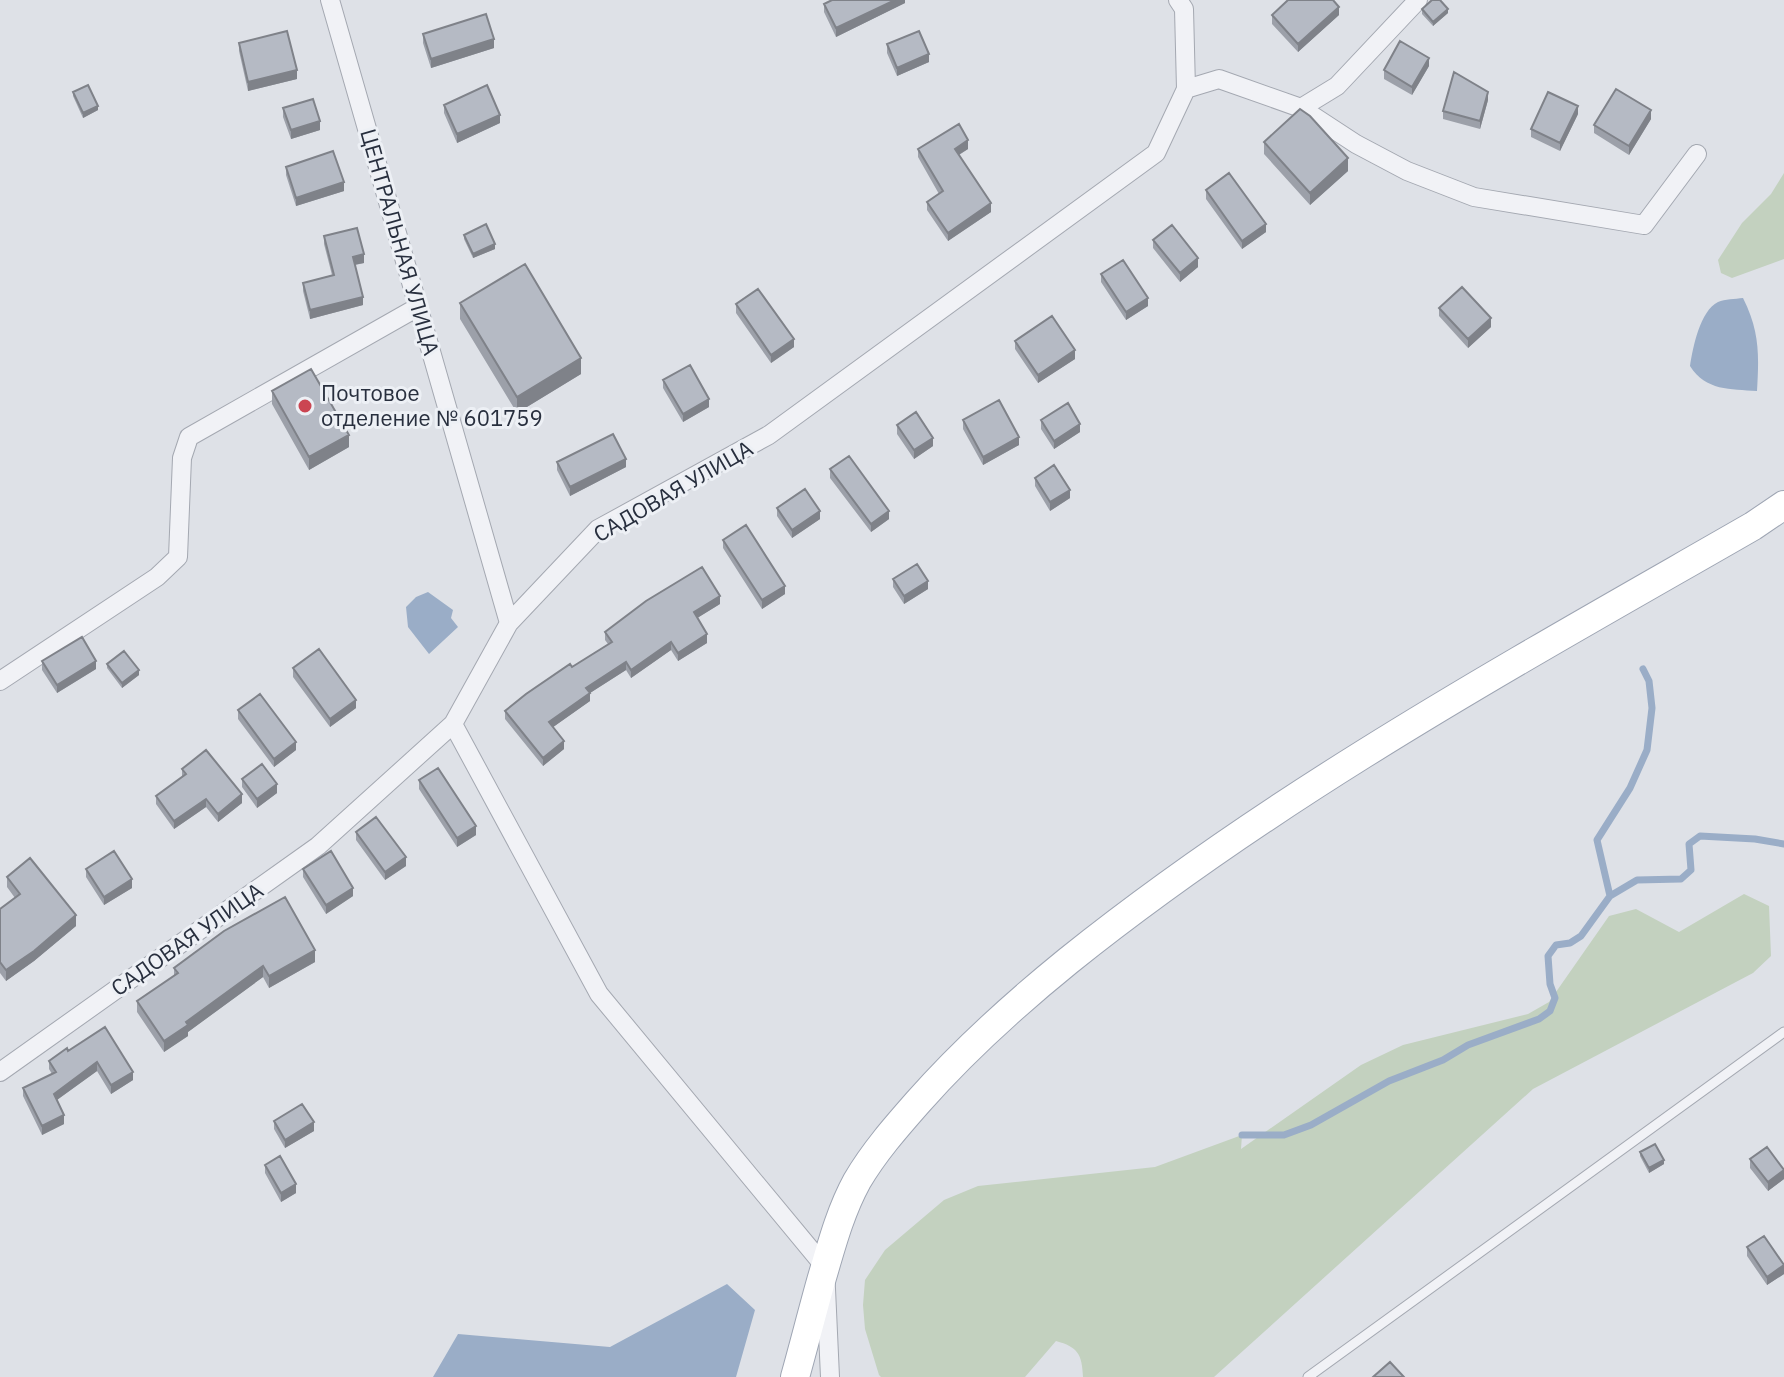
<svg xmlns="http://www.w3.org/2000/svg" width="1784" height="1377" viewBox="0 0 1784 1377" font-family="'IBM Plex Sans',sans-serif">
	<rect width="100%" height="100%" fill="#dee1e7"/>
	<!-- green -->
	<path fill="#c3d1bf" d="M1784 173V259L1732 278 1721 273 1718 260 1742 223 1771 194Z
		M1744 894 1769 906 1771 956 1753 973 1533 1089 1214 1377H1083C1082 1354 1078 1347 1056 1341L1025 1377H881L879 1375 865 1329 863 1305 865 1280 885 1250 944 1200 978 1186 1155 1167 1242 1135 1241 1149 1361 1065 1403 1045 1528 1014 1549 1002 1609 916 1636 909 1679 932Z"/>
	<!-- water -->
	<path fill="#9aadc7" d="M1743 298C1760 332 1759 355 1757 391 1730 389 1706 391 1690 366 1693 347 1700 311 1718 302 1725 299 1735 299 1743 298Z
		M428 592 453 610 451 618 458 627 429 654 408 627 406 607 416 597Z
		M727 1284 755 1310 736 1377H433L458 1334 610 1347Z"/>
	<g fill="none" stroke-linecap="round" stroke-linejoin="round">
		<!-- stream -->
		<path stroke="#9aadc7" stroke-width="7" d="M1610 896 1637 880 1681 879 1691 870 1689 844 1700 836 1755 839 1784 844
			M1242 1135H1284L1311 1125 1389 1081 1443 1060 1468 1045 1539 1019 1550 1011 1555 998 1550 984 1548 956 1556 945 1570 943 1581 936 1610 896 1597 840 1630 788 1647 750 1652 708 1649 681 1643 669"/>
		<!-- lane casing -->
		<g stroke="#a4a8b1" stroke-width="11">
			<path id="lane" d="M1308 1377 1784 1032"/>
		</g>
		<!-- street casing -->
		<g stroke="#a4a8b1" stroke-width="20">
			<path id="street" d="M330 0 509 623
				M1186 89 1219 79 1301 108 1356 144 1407 171 1474 197 1644 225 1697 154
				M1301 108 1337 86 1418 0
				M0 681 157 577 178 557 182 458 189 437 418 307
				M453 724 599 994 825 1267 830 1377
				M0 1072 318 846 453 724 509 623 598 529 769 435 1156 153 1186 89 1184 9 1178 0"/>
		</g>
		<!-- primary casing -->
		<g stroke="#9ea5b3" stroke-width="30">
			<path id="primary" d="M795 1377C804 1345 812 1313 821 1281 831 1247 840 1212 857 1181 874 1152 896 1127 918 1102 964 1050 1015 1004 1068 961 1280 791 1518 661 1753 526L1784 505"/>
		</g>
		<!-- lane -->
		<use href="#lane" stroke="#f1f2f6" stroke-width="9"/>
		<!-- street -->
		<use href="#street" stroke="#f1f2f6" stroke-width="18"/>
		<!-- primary -->
		<use href="#primary" stroke="#fff" stroke-width="28"/>
	</g>
	<!-- wall -->
	<path fill="#9ca0a9" d="M905 0V3L836 37 824 12V4Z
		M1422 9 1448 13 1433 26 1422 14Z
		M1272 15H1339L1298 52 1272 24Z
		M423 34 494 48 431 68 423 43Z
		M239 43 297 79 248 91 239 51Z
		M887 44 929 62 897 76 887 53Z
		M1429 66 1412 95 1384 79V70Z
		M73 92 98 110 83 118 73 96Z
		M1488 100 1480 129 1443 119V111Z
		M444 105 500 123 457 143 444 113Z
		M283 108 320 130 291 139 283 117Z
		M1578 114 1560 151 1531 137V129Z
		M1651 119 1629 155 1594 133V125Z
		M1264 142 1348 171 1310 205 1264 154Z
		M918 149H968L959 155 991 212 948 241 927 210V202L939 194 918 157Z
		M286 167 344 191 296 206 286 175Z
		M1206 190 1266 232 1242 249 1206 199Z
		M464 235 495 249 473 258 464 239Z
		M324 236 364 263 355 265 363 305 310 319 303 291V283L332 275 324 244Z
		M1153 240 1198 267 1180 282 1153 248Z
		M1101 274 1148 306 1126 320 1101 282Z
		M460 303 581 374 517 413 460 319Z
		M736 304 794 347 771 363 736 313Z
		M1439 308 1491 327 1468 348 1439 316Z
		M1015 341 1075 359 1038 383 1015 349Z
		M663 380 709 407 683 422 663 388Z
		M272 391 349 447 309 470 272 404Z
		M963 420 1019 445 983 465 963 429Z
		M1041 420 1080 432 1054 449 1041 429Z
		M897 425 933 446 914 459 897 434Z
		M557 462 626 467 570 496 557 470Z
		M830 469 889 519 871 532 830 478Z
		M1035 478 1070 498 1050 511 1035 486Z
		M777 508 820 519 792 538 777 516Z
		M723 540 785 594 762 609 723 548Z
		M893 579 928 589 904 604 893 587Z
		M720 604 697 618 707 643 678 661 671 650 631 678 626 670 590 693V701L553 727 564 749 543 766 505 719V711L608 644 605 640V632Z
		M42 661 96 669 57 693 42 670Z
		M107 664 139 675 122 688 107 668Z
		M293 668 356 708 330 727 293 677Z
		M238 710 296 750 274 767 238 719Z
		M182 769 242 803 218 822 206 807 174 829 156 804V796L182 777Z
		M242 779 277 793 257 808 242 787Z
		M419 780 476 835 457 847 419 789Z
		M356 832 406 866 385 880 356 840Z
		M86 869 132 888 104 905 86 877Z
		M303 869 353 896 326 914 303 877Z
		M7 877 76 926 34 961 6 981 0 973V909L15 898 7 887Z
		M315 962 269 988 263 977 188 1032V1036L164 1052 137 1012V1001L174 976V968Z
		M68 1051 133 1072V1080L111 1094 97 1071 57 1100 64 1124 42 1135 23 1096V1088L52 1074 49 1069V1061Z
		M274 1121 314 1131 285 1148 274 1129Z
		M1640 1152 1664 1164 1649 1173 1640 1156Z
		M1750 1159 1784 1179 1768 1191 1750 1168Z
		M265 1165 296 1193 281 1202 265 1173Z
		M1747 1247 1784 1274 1767 1285 1747 1256Z"/>
	<!-- shaded-wall -->
	<path fill="#7f8289" d="M895 0H905V3L836 37V28Z
		M1339 7V15L1298 52V44Z
		M1448 9V13L1433 26V22Z
		M494 39V48L431 68V59Z
		M929 54V62L897 76V68Z
		M1429 58V66L1412 95V87Z
		M297 70V79L248 91V82Z
		M1488 92V100L1480 129V121Z
		M98 106V110L83 118V113Z
		M1578 106V114L1560 151V143Z
		M1651 110V119L1629 155V146Z
		M500 115V123L457 143V134Z
		M320 121V130L291 139V130Z
		M968 140V149L955 157V149Z
		M1348 158V171L1310 205V193Z
		M344 182V191L296 206V198Z
		M991 203V212L948 241V233Z
		M1266 224V232L1242 249V241Z
		M495 244V249L473 258V254Z
		M364 254V263L353 265V257Z
		M1198 258V267L1180 282V273Z
		M363 297V305L310 319V310Z
		M1148 298V306L1126 320V312Z
		M1491 318V327L1468 348V339Z
		M794 339V347L771 363V355Z
		M1075 350V359L1038 383V375Z
		M581 358V374L517 413V397Z
		M709 399V407L683 422V414Z
		M1080 424V432L1054 449V441Z
		M349 435V447L309 470V457Z
		M1019 437V445L983 465V457Z
		M933 438V446L914 459V450Z
		M626 459V467L570 496V487Z
		M1070 490V498L1050 511V502Z
		M820 511V519L792 538V530Z
		M889 511V519L871 532V524Z
		M928 581V589L904 604V596Z
		M785 586V594L762 609V600Z
		M720 596V604L694 620V612Z
		M707 634V643L678 661V653Z
		M671 642V650L631 678V670Z
		M96 661V669L57 693V685Z
		M626 662V670L590 693V701L549 730V722L586 688Z
		M139 670V675L122 688V683Z
		M356 700V708L330 727V719Z
		M564 741V749L543 766V758Z
		M296 742V750L274 767V759Z
		M277 784V793L257 808V799Z
		M242 794V803L218 822V814Z
		M206 799V807L174 829V821Z
		M476 826V835L457 847V838Z
		M406 857V866L385 880V872Z
		M132 879V888L104 905V897Z
		M353 888V896L326 914V905Z
		M76 915V926L34 961 6 981V970Z
		M315 950V962L269 988V976Z
		M263 966V977L188 1032V1036L164 1052V1041L186 1022Z
		M97 1062V1071L54 1102V1094Z
		M133 1072V1080L111 1094V1085Z
		M64 1115V1124L42 1135V1126Z
		M314 1122V1131L285 1148V1140Z
		M1664 1160V1164L1649 1173V1168Z
		M1784 1170V1179L1768 1191V1182Z
		M296 1184V1193L281 1202V1193Z
		M1784 1265V1274L1767 1285V1277Z"/>
	<!-- building -->
	<path fill="#b5bac4" stroke="#7f8289" stroke-width="2" d="M832 0H895L836 28 824 4Z
		M1288 0H1333L1339 7 1298 44 1272 15Z
		M1432 0H1440L1448 9 1433 22 1422 9Z
		M486 14 494 39 431 59 423 34Z
		M287 31 297 70 248 82 239 43Z
		M919 31 929 54 897 68 887 44Z
		M1400 41 1429 58 1412 87 1384 70Z
		M1454 72 1488 92 1480 121 1443 111Z
		M88 85 98 106 83 113 73 92Z
		M487 85 500 115 457 134 444 105Z
		M1616 89 1651 110 1629 146 1594 125Z
		M1548 92 1578 106 1560 143 1531 129Z
		M313 99 320 121 291 130 283 108Z
		M1300 109 1310 116 1348 158 1310 193 1264 142Z
		M959 124 968 140 955 149 991 203 948 233 927 202 943 191 918 149Z
		M333 151 344 182 296 198 286 167Z
		M1229 173 1266 224 1242 241 1206 190Z
		M486 224 495 244 473 254 464 235Z
		M1172 225 1198 258 1180 273 1153 240Z
		M357 228 364 254 353 257 363 297 310 310 303 283 334 275 324 236Z
		M1123 260 1148 298 1126 312 1101 274Z
		M525 264 581 358 517 397 460 303Z
		M1462 287 1491 318 1468 339 1439 308Z
		M758 289 794 339 771 355 736 304Z
		M1052 316 1075 350 1038 375 1015 341Z
		M690 365 709 399 683 414 663 380Z
		M311 369 349 435 309 457 272 391Z
		M999 400 1019 437 983 457 963 420Z
		M1068 403 1080 424 1054 441 1041 420Z
		M916 412 933 438 914 450 897 425Z
		M613 434 626 459 570 487 557 462Z
		M849 456 889 511 871 524 830 469Z
		M1054 465 1070 490 1050 502 1035 478Z
		M805 489 820 511 792 530 777 508Z
		M746 525 785 586 762 600 723 540Z
		M917 564 928 581 904 596 893 579Z
		M702 567 720 596 694 612 707 634 678 653 671 642 631 670 626 662 586 688 590 693 549 722 564 741 543 758 505 711 526 694 570 664 572 667 612 642 605 632 646 601Z
		M82 637 96 661 57 685 42 661Z
		M319 649 356 700 330 719 293 668Z
		M124 651 139 670 122 683 107 664Z
		M260 694 296 742 274 759 238 710Z
		M206 750 242 794 218 814 206 799 174 821 156 796 186 774 182 769Z
		M262 764 277 784 257 799 242 779Z
		M438 768 476 826 457 838 419 780Z
		M376 817 406 857 385 872 356 832Z
		M114 851 132 879 104 897 86 869Z
		M331 851 353 888 326 905 303 869Z
		M30 858 76 915 34 951 6 970 0 962V909L20 894 7 877Z
		M285 897 315 950 269 976 263 966 186 1022 188 1025 164 1041 137 1001 178 973 174 968 224 931Z
		M105 1027 133 1072 111 1085 97 1062 54 1094 64 1115 42 1126 23 1088 56 1072 49 1061 67 1048 68 1051Z
		M302 1104 314 1122 285 1140 274 1121Z
		M1655 1144 1664 1160 1649 1168 1640 1152Z
		M1767 1147 1784 1170 1768 1182 1750 1159Z
		M280 1156 296 1184 281 1193 265 1165Z
		M1764 1236 1784 1265 1767 1277 1747 1247Z
		M1390 1362 1404 1377H1373Z"/>
	<!-- markers -->
	<circle fill="#cb4552" stroke="#edf0f5" stroke-width="3" cx="305" cy="406" r="8"/>
	<g text-anchor="middle" stroke-width="6" stroke-linejoin="round" paint-order="stroke">
		<!-- street labels -->
		<g font-size="22" fill="#282f3e" stroke="#edf0f5">
			<text transform="translate(400 242) rotate(74)" y="8">ЦЕНТРАЛЬНАЯ УЛИЦА</text>
			<text transform="translate(673 491) rotate(-30)" y="8">САДОВАЯ УЛИЦА</text>
			<text transform="translate(187 939) rotate(-35)" y="8">САДОВАЯ УЛИЦА</text>
		</g>
		<!-- poi labels -->
		<g font-size="22" fill="#282f3e" stroke="#edf0f5" text-anchor="start">
			<text x="321" y="401">Почтовое<tspan x="321" dy="25">отделение № 601759</tspan></text>
		</g>
	</g>
</svg>
